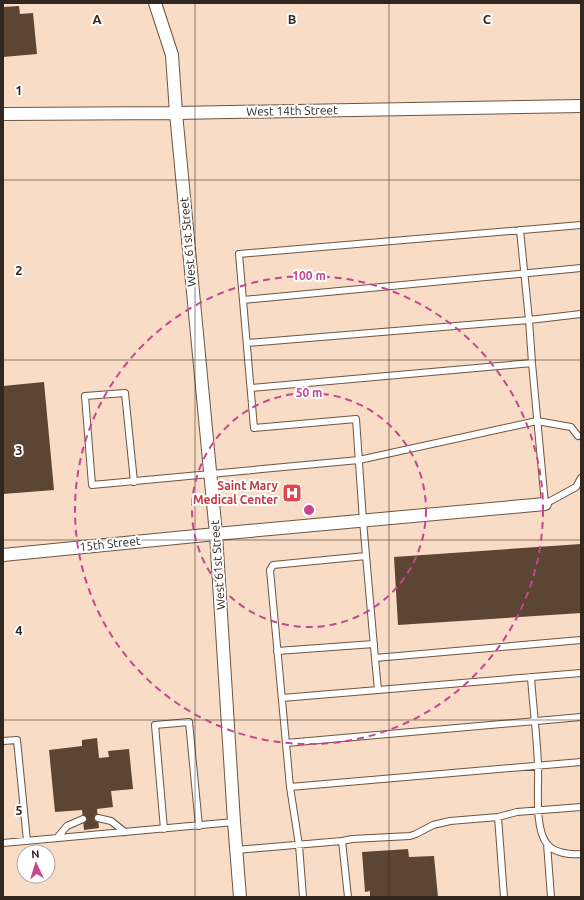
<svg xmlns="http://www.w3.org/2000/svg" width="584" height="900" viewBox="0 0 584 900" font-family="Ubuntu,sans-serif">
	<rect width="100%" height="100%" fill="#f8dcc6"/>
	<!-- building -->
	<path fill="#5c4532" d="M19 6 20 14 33 13 37 54 3 57V7Z
		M44 382 54 490 3 494V451H4L3 436V386Z
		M581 544V613L398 625 394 557Z
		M97 738 99 758 109 757 108 751 129 749 133 789 111 791 113 807 97 809 99 828 84 830 82 810 55 812 49 750 82 746V740Z
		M408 849 409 857 434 856 438 897H370V891L365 892 362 852Z"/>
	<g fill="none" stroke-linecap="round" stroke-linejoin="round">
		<!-- lane casing -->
		<g stroke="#6c5542" stroke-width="8">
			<path id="lane" d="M581 225 239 254 254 428 356 419 363 521 375 658 581 640
				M243 300 581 268
				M581 314 529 320 532 363 545 504 576 487 581 478
				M247 343 529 320 520 230
				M251 388 532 363
				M134 482 125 393 85 396 92 485 359 460 537 421 571 427 578 436
				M277 651 374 644
				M375 658 378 690
				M531 677C533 707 537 736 538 766 539 786 534 828 547 844 554 853 570 855 581 854
				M282 698 581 673
				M3 741 17 740 27 841
				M286 743 581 717
				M290 787 581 762
				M498 817 504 897
				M98 818 111 821 125 832
				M164 829 155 725 189 722 199 826
				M57 838 67 826 83 819
				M342 841 352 839 410 836 416 834 433 825 450 821 498 817 517 812 581 807
				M3 843 234 822
				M547 844 551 897
				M236 850 342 841 348 897
				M303 897 299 845 290 787 270 570 273 565 366 556"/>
		</g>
		<!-- street casing -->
		<g stroke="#6c5542" stroke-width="14">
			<path id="street" d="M155 3 172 55 176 113 216 534 234 822 240 897
				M3 114 176 113 581 106
				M3 555 216 534 545 504"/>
		</g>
		<!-- lane -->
		<use href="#lane" stroke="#fff" stroke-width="6"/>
		<!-- street -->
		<use href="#street" stroke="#fff" stroke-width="12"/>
	</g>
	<!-- grid -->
	<path fill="none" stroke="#32271f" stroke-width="1" stroke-opacity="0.55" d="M195 3V897M389 3V897M3 180H581M3 360H581M3 540H581M3 720H581"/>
	<!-- distance rings -->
	<g fill="none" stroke="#c64691" stroke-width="2" stroke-dasharray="7 5">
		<circle cx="309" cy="510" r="117"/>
		<circle cx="309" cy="510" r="234"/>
	</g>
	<!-- icons -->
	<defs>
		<g id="hospital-square" transform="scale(1)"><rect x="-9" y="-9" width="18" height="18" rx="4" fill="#e0444e" stroke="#fff"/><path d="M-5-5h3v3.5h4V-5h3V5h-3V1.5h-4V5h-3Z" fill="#fff"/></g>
	</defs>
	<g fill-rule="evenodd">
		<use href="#hospital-square" x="292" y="493"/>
	</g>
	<g text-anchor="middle" stroke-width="4" stroke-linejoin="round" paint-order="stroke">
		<!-- street labels -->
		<g font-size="12" fill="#32271f" stroke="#fff">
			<text transform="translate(292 111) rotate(-1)" y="4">West 14th Street</text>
			<text transform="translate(188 242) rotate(-95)" y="4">West 61st Street</text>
			<text transform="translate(110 544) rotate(-6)" y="4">15th Street</text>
			<text transform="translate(218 565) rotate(-94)" y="4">West 61st Street</text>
		</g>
		<!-- health labels -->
		<g font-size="12" font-weight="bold" fill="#be3a42" stroke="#fff" text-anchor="end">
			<text x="278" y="490">Saint Mary<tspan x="278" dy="14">Medical Center</tspan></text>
		</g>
	</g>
	<g font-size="13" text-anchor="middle" font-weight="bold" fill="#32271f" stroke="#fff" stroke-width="4" stroke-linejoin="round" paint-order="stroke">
		<text x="97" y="24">A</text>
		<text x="292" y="24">B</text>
		<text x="487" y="24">C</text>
		<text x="19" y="95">1</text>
		<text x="19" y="275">2</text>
		<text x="19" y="455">3</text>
		<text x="19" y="635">4</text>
		<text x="19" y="815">5</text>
	</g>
	<circle cx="309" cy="510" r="6" fill="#c64691" stroke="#fff" stroke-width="2"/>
	<g font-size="12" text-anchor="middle" font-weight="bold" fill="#c64691" stroke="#fff" stroke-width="4" stroke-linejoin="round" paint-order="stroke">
		<text x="309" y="280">100 m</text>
		<text x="309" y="397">50 m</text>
	</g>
	<!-- border -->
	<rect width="584" height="900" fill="none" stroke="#32271f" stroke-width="8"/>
	<!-- north arrow -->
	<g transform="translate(36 864) rotate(356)"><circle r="19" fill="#ffffff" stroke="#ada9a5"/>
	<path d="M0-3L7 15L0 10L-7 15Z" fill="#c64691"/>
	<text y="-6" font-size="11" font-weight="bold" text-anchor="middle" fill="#32271f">N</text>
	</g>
</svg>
